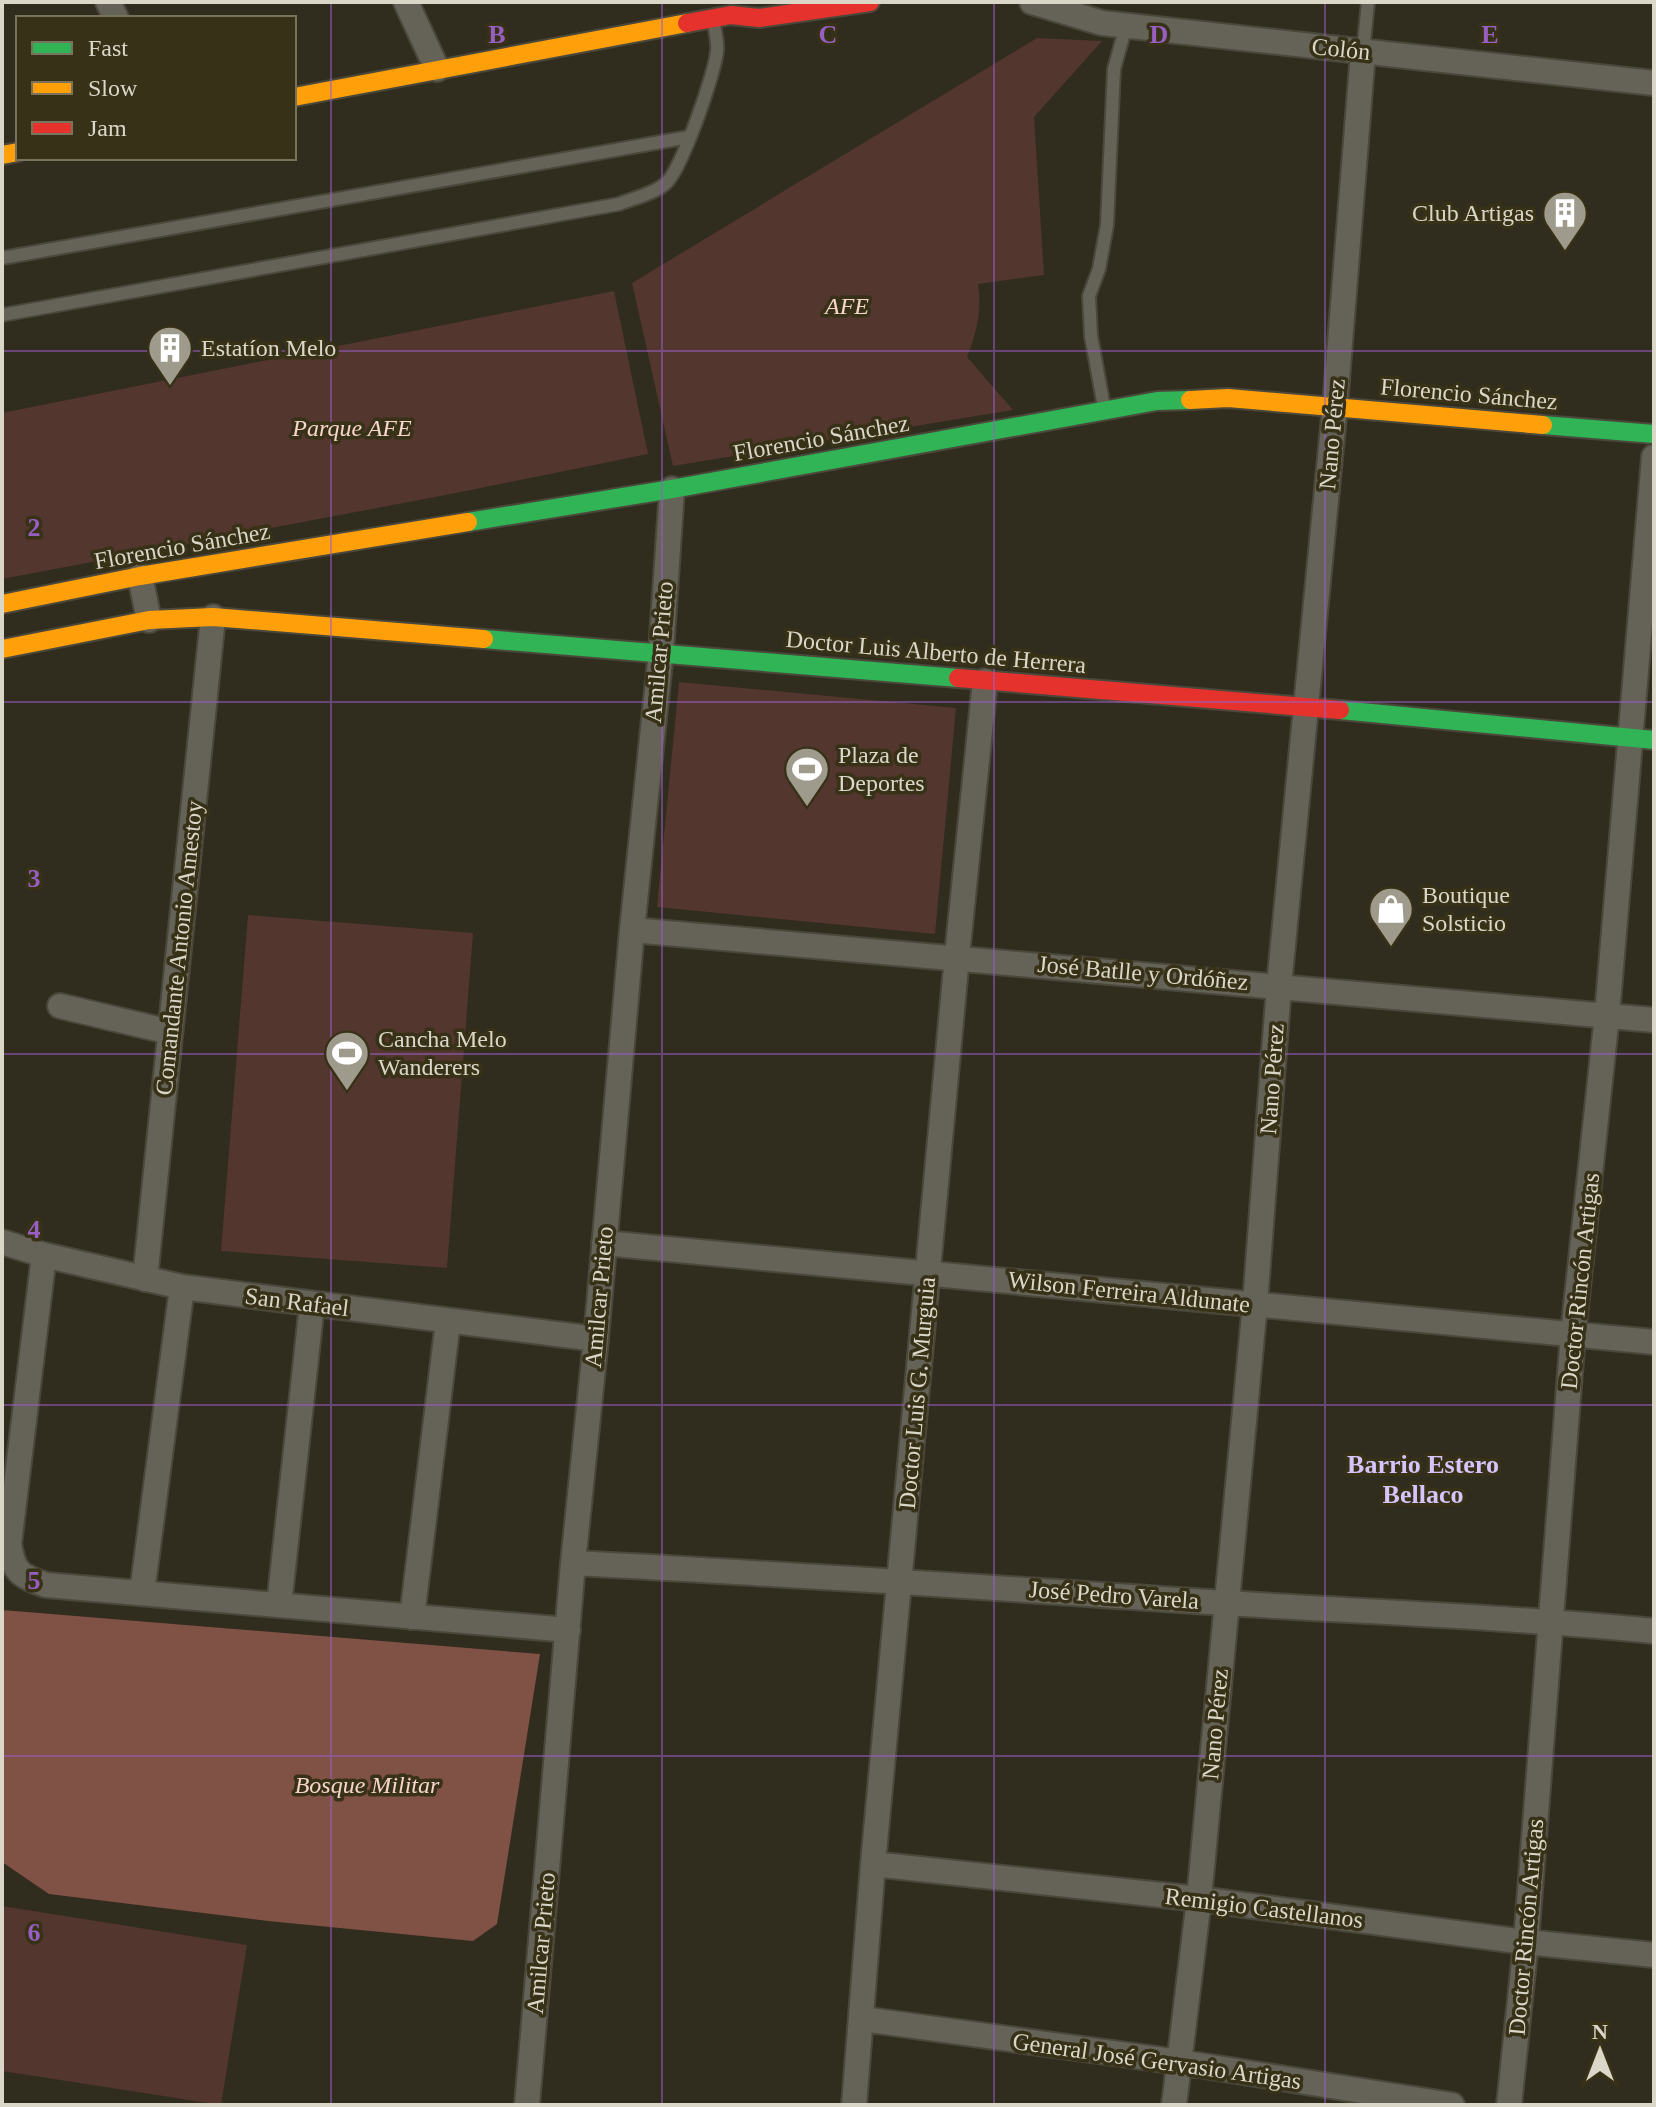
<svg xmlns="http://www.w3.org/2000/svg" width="1656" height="2107" viewBox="0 0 1656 2107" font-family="'Times New Roman',serif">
	<rect width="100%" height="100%" fill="#302c1e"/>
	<!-- green -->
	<path fill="#53362d" d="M1037 38 1102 41 1034 117 1044 275 978 284C982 311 977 331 967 357L1013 410 673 466 632 283Z
		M614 291 648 454 456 493 2 579V413Z
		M679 682 956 708 935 934 657 907Z
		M248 915 473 933 447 1268 221 1251Z
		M2 1906 247 1945 221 2105 2 2071Z"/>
	<!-- forest -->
	<path fill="#805145" d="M2 1610 540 1654 497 1924 473 1941 268 1921 49 1894 2 1862Z"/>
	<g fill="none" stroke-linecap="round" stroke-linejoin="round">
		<!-- lane casing -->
		<g stroke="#4a473b" stroke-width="16">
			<path id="lane" d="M1363 52 1368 2
				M2 258 689 137
				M2 315 619 204C634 198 653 194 665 184 681 172 715 73 717 51 718 41 715 30 713 20
				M1104 407 1091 336 1089 296 1099 269 1107 225 1114 69 1126 26"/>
		</g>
		<!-- street casing -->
		<g stroke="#4a473b" stroke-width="28">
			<path id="street" d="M108 2 116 18
				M406 2 437 69
				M1032 2 1102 23 1654 83
				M140 576 149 620
				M632 930 1654 1020
				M60 1006 170 1032
				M2 1242 44 1255 182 1287 596 1339
				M604 1243 1654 1342
				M44 1255 9 1544C14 1572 18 1575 46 1585L568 1630
				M145 1279 213 617
				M573 1563C791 1574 1008 1589 1226 1603 1368 1612 1511 1617 1654 1631
				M142 1593 182 1287
				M279 1605 312 1304
				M412 1617 448 1321
				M873 1864 1199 1899 1526 1942 1654 1955
				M862 2019 1179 2062 1452 2105
				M527 2105 573 1563 596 1339 632 930 661 652 672 489
				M854 2105 873 1864 957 956 985 681
				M1174 2105 1199 1899 1255 1304 1279 986 1335 406 1363 52
				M1509 2105 1526 1942 1573 1334 1607 1015 1654 457"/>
		</g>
		<!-- fast casing -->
		<g stroke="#4a473b" stroke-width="22">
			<path id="fast" d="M1543 425 1654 434
				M468 522 672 489 1157 401 1190 400
				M484 639 958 678
				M1340 710 1654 740"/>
		</g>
		<!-- slow casing -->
		<g stroke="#4a473b" stroke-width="22">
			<path id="slow" d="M294 97 687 23
				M2 155 18 152
				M1190 400 1228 398 1543 425
				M2 604 140 576 468 522
				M2 649 149 620 213 617 484 639"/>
		</g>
		<!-- jam casing -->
		<g stroke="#4a473b" stroke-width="22">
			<path id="jam" d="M687 23 731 15 759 18 870 2
				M958 678 1340 710"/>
		</g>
		<!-- lane -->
		<use href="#lane" stroke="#656258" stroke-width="12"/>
		<!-- street -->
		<use href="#street" stroke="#656258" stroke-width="24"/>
		<!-- fast -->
		<use href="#fast" stroke="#30b455" stroke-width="18"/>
		<!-- slow -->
		<use href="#slow" stroke="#ff9f0a" stroke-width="18"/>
		<!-- jam -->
		<use href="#jam" stroke="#e5322d" stroke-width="18"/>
	</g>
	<!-- grid -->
	<path fill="none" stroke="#985fc2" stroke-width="2" stroke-opacity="0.55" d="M331 2V2105M662 2V2105M994 2V2105M1325 2V2105M2 351H1654M2 702H1654M2 1054H1654M2 1405H1654M2 1756H1654"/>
	<!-- icons -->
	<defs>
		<g id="building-pin" transform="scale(2.3)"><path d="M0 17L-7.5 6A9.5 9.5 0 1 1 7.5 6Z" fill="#9f9b8c" stroke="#373117"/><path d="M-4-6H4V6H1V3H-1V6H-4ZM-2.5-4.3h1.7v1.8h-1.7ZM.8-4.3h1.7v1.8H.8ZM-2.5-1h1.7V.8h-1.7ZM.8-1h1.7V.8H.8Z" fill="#fff"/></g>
		<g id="stadium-pin" transform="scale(2.3)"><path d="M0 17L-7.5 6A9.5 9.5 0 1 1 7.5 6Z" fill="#9f9b8c" stroke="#373117"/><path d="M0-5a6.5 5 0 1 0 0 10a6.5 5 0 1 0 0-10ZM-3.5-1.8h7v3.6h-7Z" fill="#fff"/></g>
		<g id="shop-pin" transform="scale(2.3)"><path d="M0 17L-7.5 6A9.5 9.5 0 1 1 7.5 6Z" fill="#9f9b8c" stroke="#373117"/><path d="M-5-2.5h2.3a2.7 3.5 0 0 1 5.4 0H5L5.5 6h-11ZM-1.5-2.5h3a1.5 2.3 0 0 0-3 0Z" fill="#fff"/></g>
	</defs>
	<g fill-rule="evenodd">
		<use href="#building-pin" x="1565" y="213"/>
		<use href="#building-pin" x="170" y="348"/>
		<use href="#stadium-pin" x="807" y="769"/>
		<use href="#shop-pin" x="1391" y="909"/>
		<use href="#stadium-pin" x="347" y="1053"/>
	</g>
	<g text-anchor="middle" stroke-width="7" stroke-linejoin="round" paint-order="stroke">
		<!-- street labels -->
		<g font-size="24" fill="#dbd7c8" stroke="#373117">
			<text transform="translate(1341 49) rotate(6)" y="8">Colón</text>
			<text transform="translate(1469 394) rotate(5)" y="8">Florencio Sánchez</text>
			<text transform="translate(1332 434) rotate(-85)" y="8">Nano Pérez</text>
			<text transform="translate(821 438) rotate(-10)" y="8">Florencio Sánchez</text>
			<text transform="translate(182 546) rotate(-10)" y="8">Florencio Sánchez</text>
			<text transform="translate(659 652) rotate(-85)" y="8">Amilcar Prieto</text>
			<text transform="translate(936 652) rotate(5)" y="8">Doctor Luis Alberto de Herrera</text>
			<text transform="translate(179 948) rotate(-84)" y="8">Comandante Antonio Amestoy</text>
			<text transform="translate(1143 973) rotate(5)" y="8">José Batlle y Ordóñez</text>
			<text transform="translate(1272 1079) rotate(-86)" y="8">Nano Pérez</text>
			<text transform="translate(1580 1281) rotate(-84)" y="8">Doctor Rincón Artigas</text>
			<text transform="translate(1129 1292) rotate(6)" y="8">Wilson Ferreira Aldunate</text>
			<text transform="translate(599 1297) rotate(-85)" y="8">Amilcar Prieto</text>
			<text transform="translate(297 1302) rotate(7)" y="8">San Rafael</text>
			<text transform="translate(917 1393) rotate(-85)" y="8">Doctor Luis G. Murguia</text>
			<text transform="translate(1114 1595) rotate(4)" y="8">José Pedro Varela</text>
			<text transform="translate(1215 1724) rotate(-85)" y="8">Nano Pérez</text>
			<text transform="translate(1264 1908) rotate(7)" y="8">Remigio Castellanos</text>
			<text transform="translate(1526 1927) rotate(-85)" y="8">Doctor Rincón Artigas</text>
			<text transform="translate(541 1943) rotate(-85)" y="8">Amilcar Prieto</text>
			<text transform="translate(1157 2061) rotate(8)" y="8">General José Gervasio Artigas</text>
		</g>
		<!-- poi labels -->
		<g font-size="24" fill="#dbd7c8" stroke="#373117" text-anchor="start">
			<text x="1534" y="221" text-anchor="end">Club Artigas</text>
			<text x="201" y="356">Estatíon Melo</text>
			<text x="838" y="763">Plaza de<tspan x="838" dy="28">Deportes</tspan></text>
			<text x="1422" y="903">Boutique<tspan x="1422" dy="28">Solsticio</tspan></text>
			<text x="378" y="1047">Cancha Melo<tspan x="378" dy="28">Wanderers</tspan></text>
		</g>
		<!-- park labels -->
		<g font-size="24" font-style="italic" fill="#f8d5cc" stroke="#373117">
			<text x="847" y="314">AFE</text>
			<text x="352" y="436">Parque AFE</text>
			<text x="367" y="1793">Bosque Militar</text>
		</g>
		<!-- neighbourhood labels -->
		<g font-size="26" font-weight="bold" fill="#d6c4fc" stroke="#373117">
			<text x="1423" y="1473">Barrio Estero<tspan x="1423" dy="30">Bellaco</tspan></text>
		</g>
	</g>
	<g font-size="26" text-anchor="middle" font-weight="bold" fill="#985fc2" stroke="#373117" stroke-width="7" stroke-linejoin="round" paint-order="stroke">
		<text x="497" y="43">B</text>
		<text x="828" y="43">C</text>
		<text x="1159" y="43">D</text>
		<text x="1490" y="43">E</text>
		<text x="34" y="536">2</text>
		<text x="34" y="887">3</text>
		<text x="34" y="1238">4</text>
		<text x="34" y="1589">5</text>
		<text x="34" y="1941">6</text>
	</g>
	<!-- border -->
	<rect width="1656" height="2107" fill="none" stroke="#dbd7c8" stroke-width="8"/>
	<!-- legend -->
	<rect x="16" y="16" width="280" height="144" fill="#373117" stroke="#79735e" stroke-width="2"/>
	<rect x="32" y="42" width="40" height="12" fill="#30b455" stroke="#79735e" stroke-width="2"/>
	<text x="88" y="56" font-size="24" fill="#dbd7c8">Fast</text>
	<rect x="32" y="82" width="40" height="12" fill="#ff9f0a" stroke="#79735e" stroke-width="2"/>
	<text x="88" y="96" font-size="24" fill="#dbd7c8">Slow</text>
	<rect x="32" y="122" width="40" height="12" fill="#e5322d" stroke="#79735e" stroke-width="2"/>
	<text x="88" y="136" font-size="24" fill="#dbd7c8">Jam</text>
	<!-- north arrow -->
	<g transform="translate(1600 2051)" stroke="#373117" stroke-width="6" paint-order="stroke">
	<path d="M0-6L14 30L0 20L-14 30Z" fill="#dbd7c8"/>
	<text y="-12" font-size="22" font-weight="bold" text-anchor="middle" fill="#dbd7c8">N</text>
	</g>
</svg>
